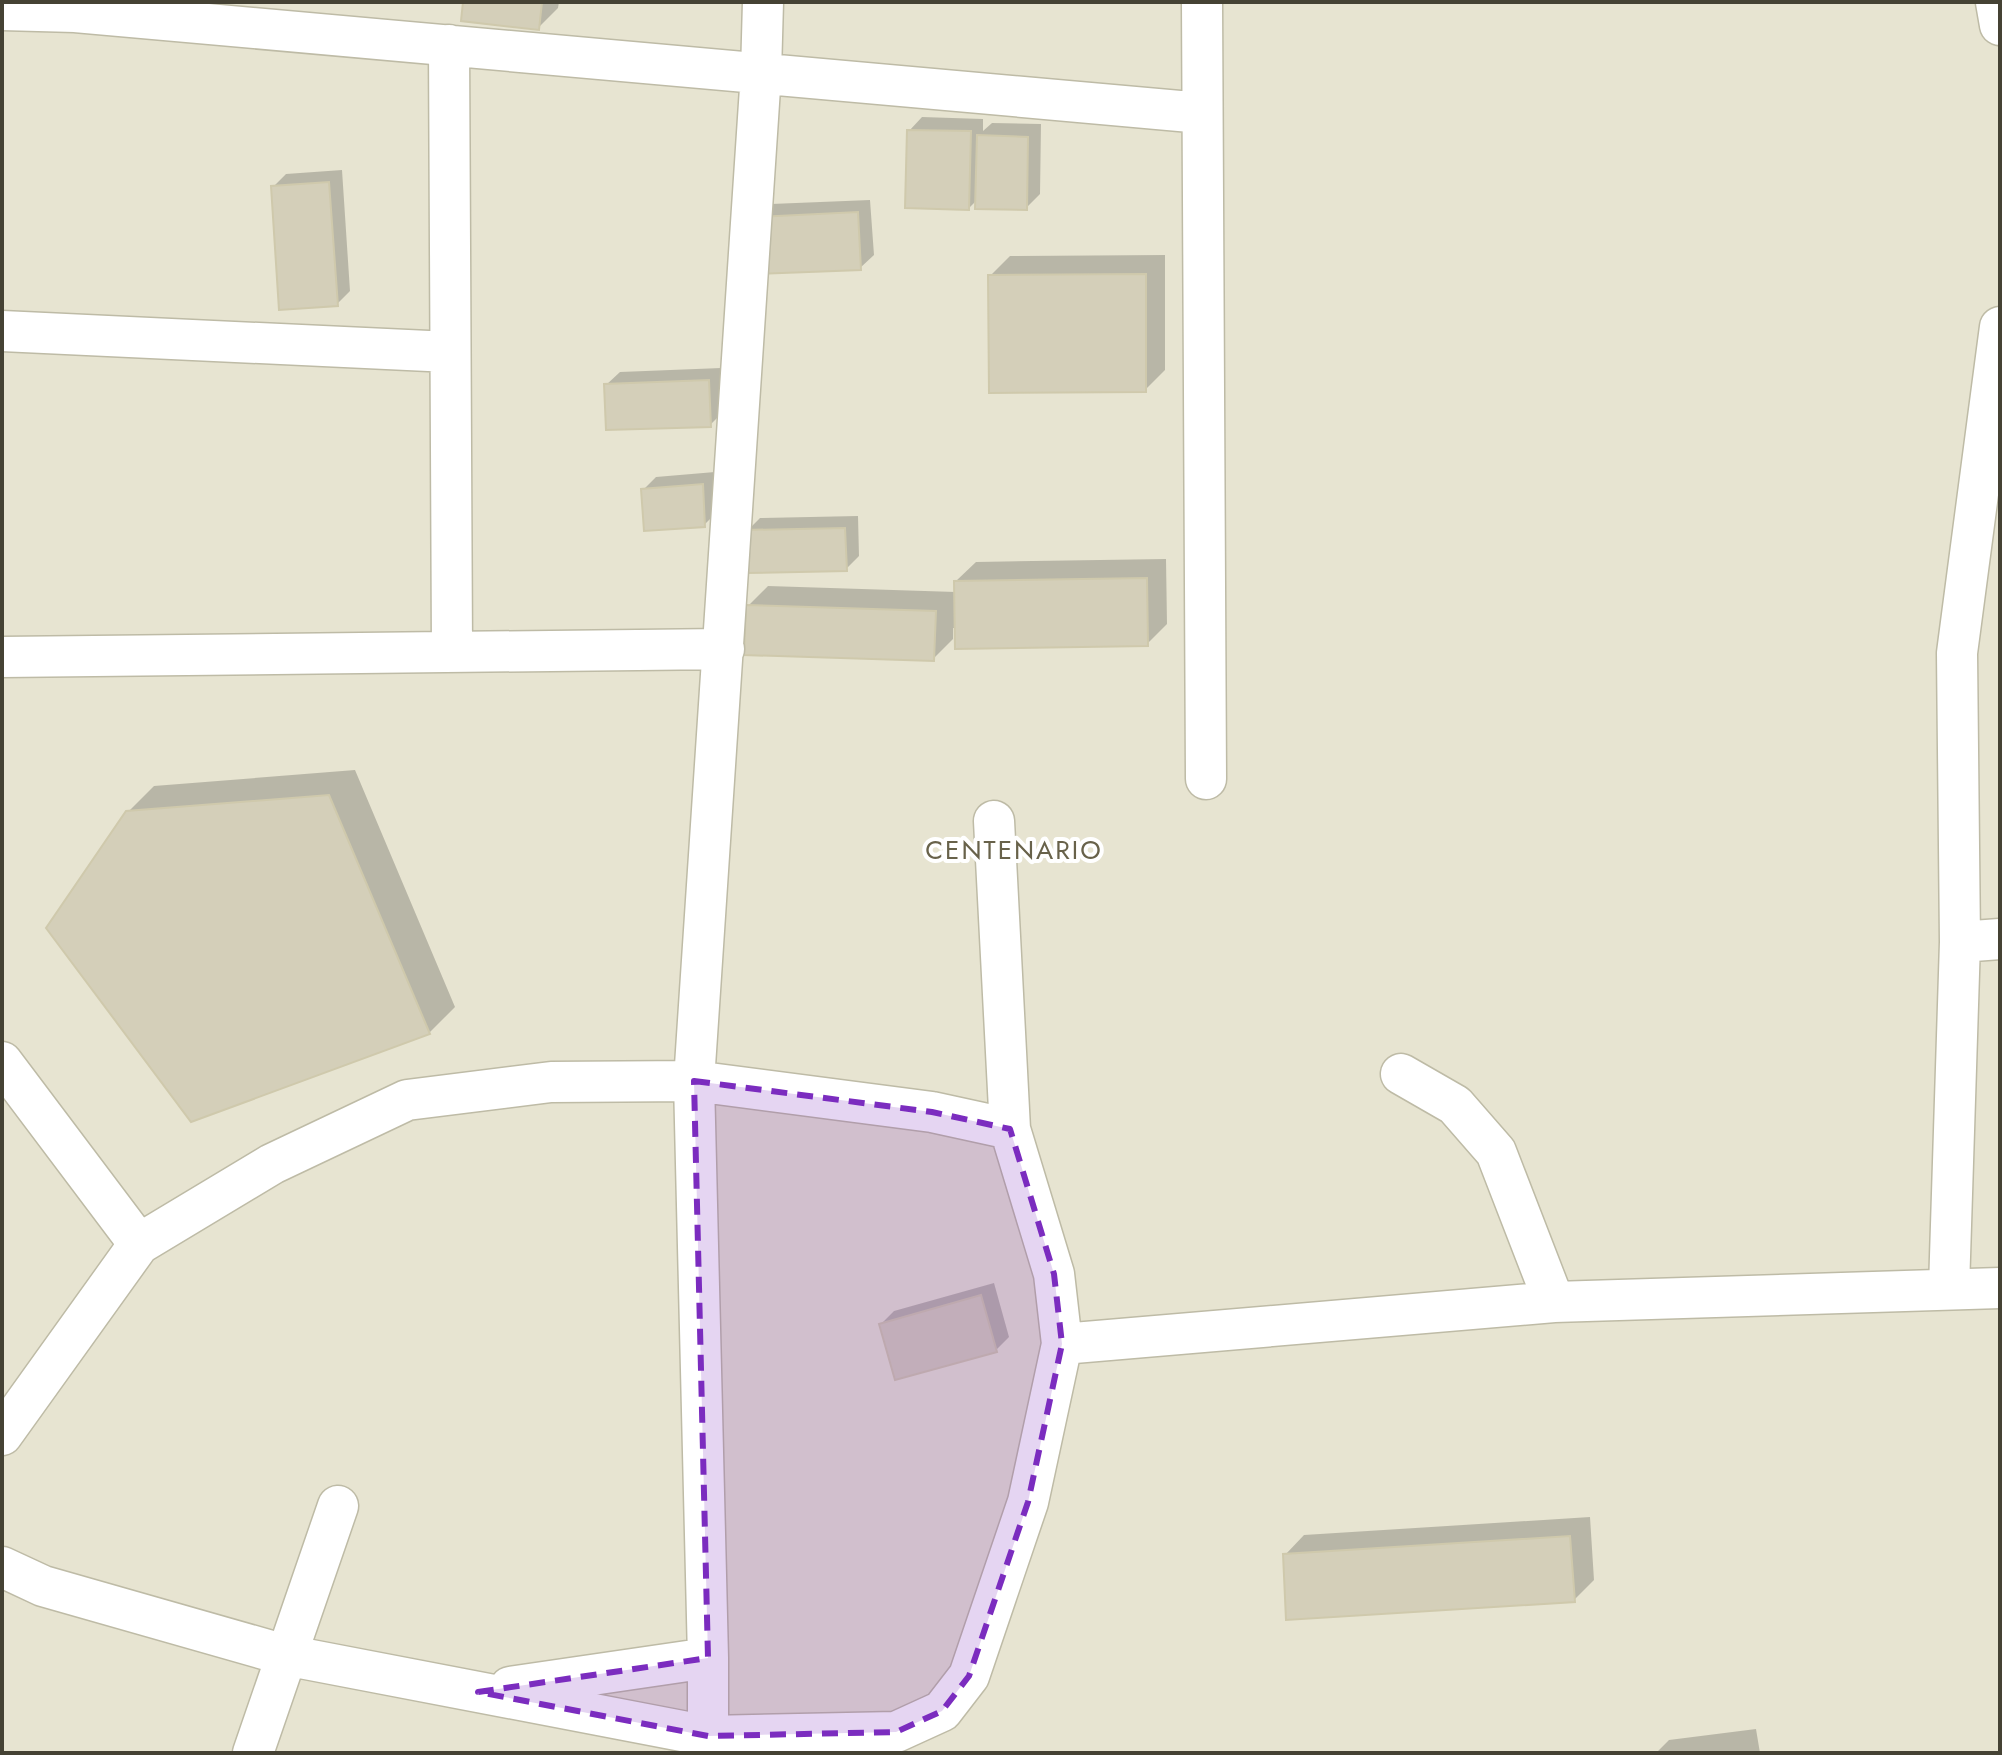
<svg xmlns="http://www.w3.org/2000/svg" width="2002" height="1755" viewBox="0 0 2002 1755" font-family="Jost,sans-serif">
	<rect width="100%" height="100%" fill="#f2f1e4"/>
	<!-- residential -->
	<path fill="#e7e4d1" d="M2 2H2000V1753H2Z"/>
	<!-- shadow -->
	<path fill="#0003" d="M465 2H559L558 8 538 28Z
		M922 117 983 119V131L992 123 1041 124 1040 194 1026 208 977 200 969 208 909 131Z
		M342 170 350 291 337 304 273 187 286 174Z
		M870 200 874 255 860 268 760 272 771 204Z
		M1165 255V370L1145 390 990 276 1010 256Z
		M721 368 723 412 710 425 606 385 620 372Z
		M715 472 717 512 704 525 643 490 656 477Z
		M858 516 859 556 846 569 747 531 760 518Z
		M1166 559 1167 624 1147 644 953 628V639L933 659 748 606 768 586 956 592V581L976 562Z
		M355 770 455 1007 429 1033 128 812 154 786Z
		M994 1283 1009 1337 996 1350 881 1324 894 1311Z
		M1590 1517 1594 1580 1574 1600 1285 1555 1304 1535Z
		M1756 1729 1760 1753H1656L1669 1740Z"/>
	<!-- building -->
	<path fill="#d4cfb9" stroke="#cfc9ac" stroke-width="2" d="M463 2H542L539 30 461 21Z
		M907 130 971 131 969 210 905 208Z
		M977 135 1028 137 1027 210 975 209Z
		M329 182 338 306 279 310 271 186Z
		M858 212 861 270 758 274 756 217Z
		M1146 274V392L989 393 988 275Z
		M709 380 711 427 606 430 604 384Z
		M703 484 705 527 644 531 641 489Z
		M845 528 847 571 746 573 745 530Z
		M1147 578 1148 646 955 649 954 581Z
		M746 605 936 611 934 661 744 655Z
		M329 795 430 1034 191 1122 46 928 126 811Z
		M981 1295 997 1352 895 1380 879 1324Z
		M1570 1536 1575 1602 1286 1620 1283 1554Z"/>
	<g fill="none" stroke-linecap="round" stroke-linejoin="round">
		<!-- minor casing -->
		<g stroke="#bebba6" stroke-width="43">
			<path id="minor" d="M1202 2 1206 779
				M1996 2 2000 25
				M2 10 75 12 1202 113
				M449 45 452 650
				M2 331 450 352
				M2 657 724 649
				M994 821 1010 1129
				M1960 942 2000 939
				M2 1062 139 1244
				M1401 1074 1455 1105 1496 1152 1554 1302
				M1949 1288 1960 942 1957 653 2000 327
				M1062 1344 1554 1302 2000 1288
				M2 1435 139 1244 272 1164 407 1100 551 1082 694 1081 932 1112 1010 1129 1054 1274 1062 1344 1028 1502 969 1676 942 1711 896 1732 708 1736 285 1655 43 1586 2 1567
				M510 1687 708 1658
				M253 1753 338 1506
				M705 1753 708 1736V1658L694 1081 761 73 763 2"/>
		</g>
		<!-- minor -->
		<use href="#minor" stroke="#fff" stroke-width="40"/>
	</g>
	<!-- marked area -->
	<path fill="#7b2cbf" fill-opacity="0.2" stroke="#7b2cbf" stroke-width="6" stroke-dasharray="16 10" stroke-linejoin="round" d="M694 1081 932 1112 1010 1129 1054 1274 1062 1344 1028 1502 969 1676 942 1711 896 1732 708 1736 478 1692 708 1658Z"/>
	<g text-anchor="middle" stroke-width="8" stroke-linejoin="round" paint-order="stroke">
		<!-- neighbourhood labels -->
		<g font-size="26" letter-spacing="2" fill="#68624a" stroke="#fff">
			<text x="1014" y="859">CENTENARIO</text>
		</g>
	</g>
	<!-- border -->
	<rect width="2002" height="1755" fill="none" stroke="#454234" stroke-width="8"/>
</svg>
